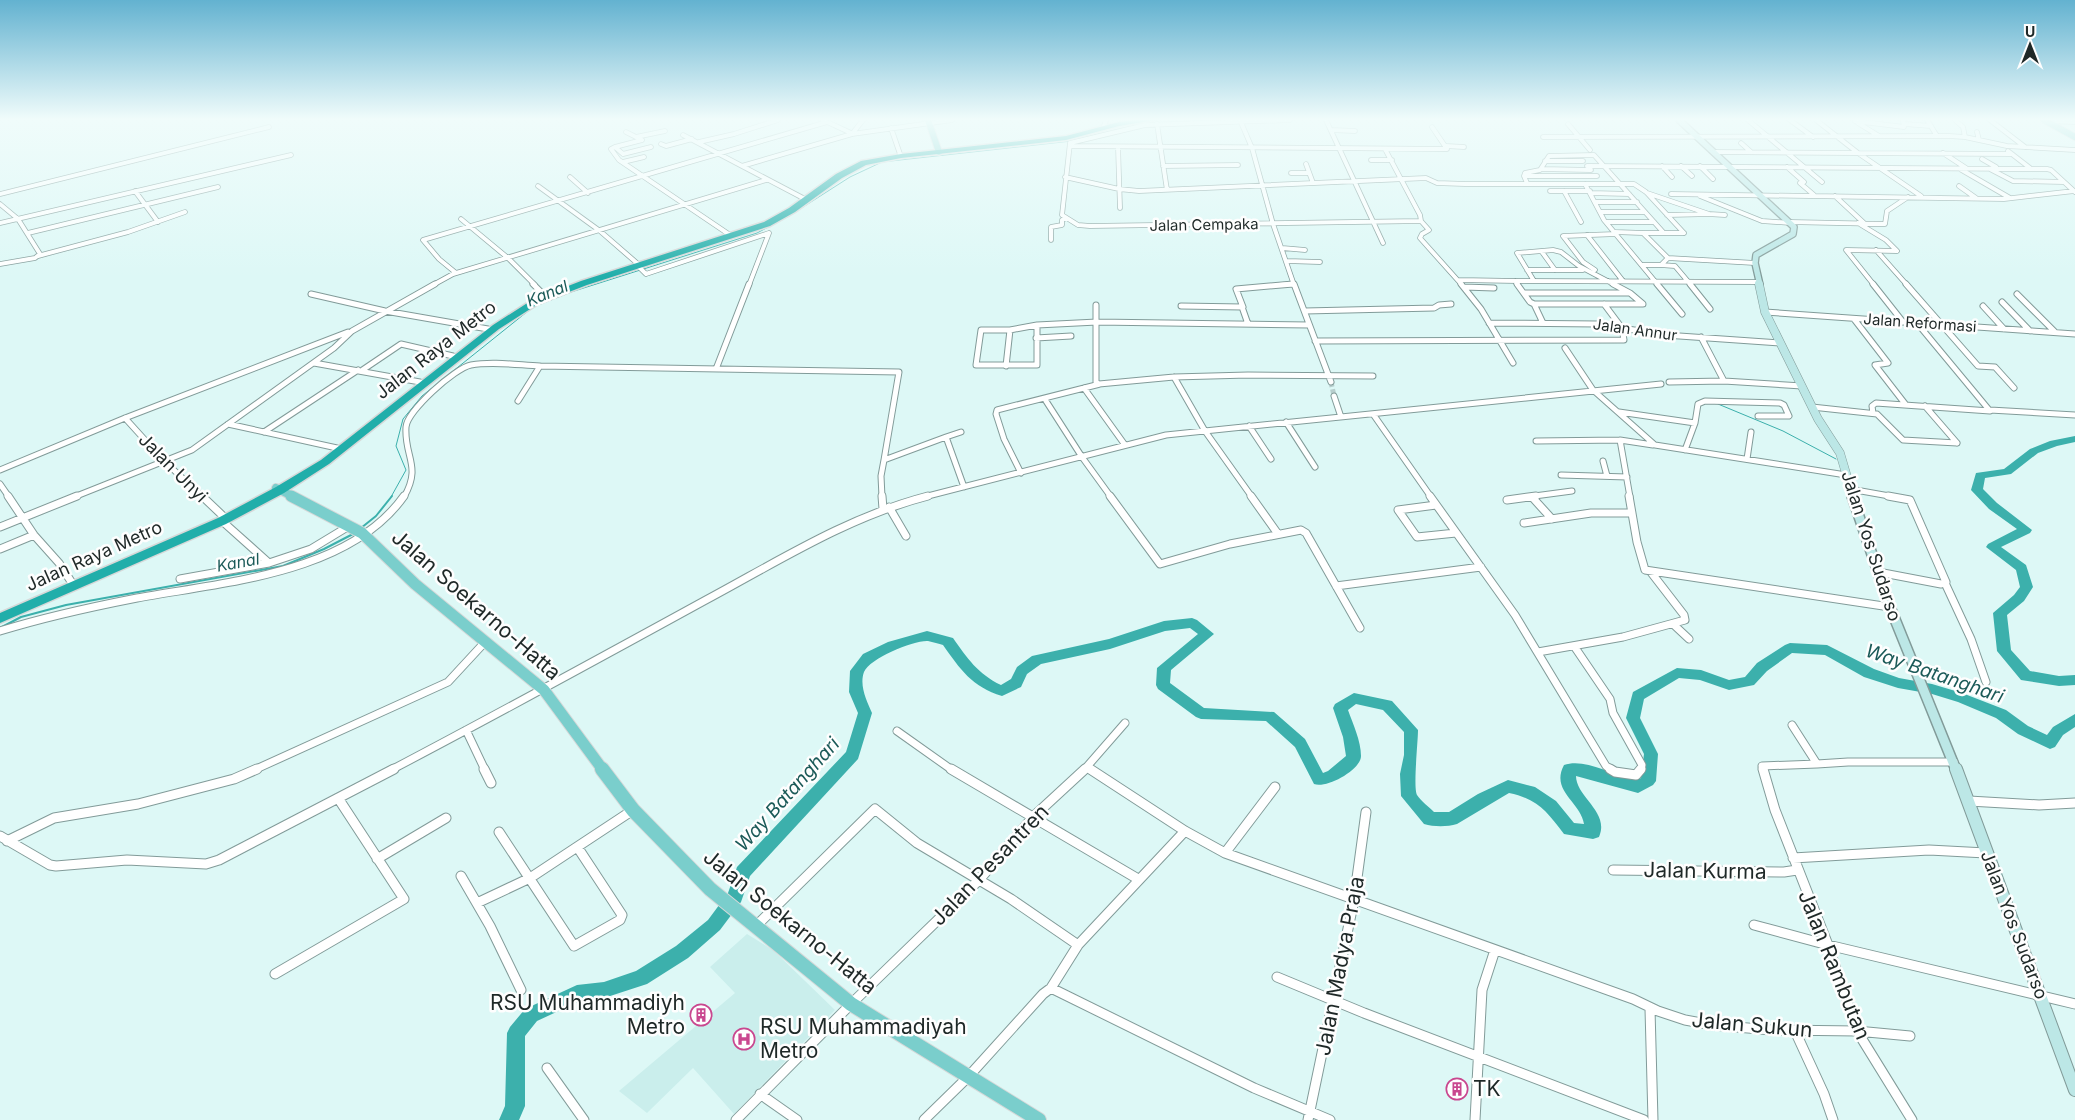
<svg xmlns="http://www.w3.org/2000/svg" width="2075" height="1120" viewBox="0 0 2075 1120" font-family="Inter,sans-serif">
	<rect width="100%" height="100%" fill="#ddf8f6"/>
	<!-- built -->
	<path fill="#caeeec" d="M747 934 773 950 835 1010 734 1114 693 1068 647 1113 619 1091 735 993 710 967Z"/>
	<g fill="none" stroke-linecap="round" stroke-linejoin="round">
		<!-- stream-far1 -->
		<path stroke="#3cb0ac" stroke-width="1" d="M1157 123 1214 120
			M1096 135 1139 125
			M1718 404 1783 431 1836 459
			M391 497 406 470 396 446 403 419 422 396 533 307 571 292 757 233 789 216 850 177 882 162 1072 141"/>
		<!-- stream -->
		<path stroke="#3cb0ac" stroke-width="2" d="M361 528 376 516 392 496
			M0 628 21 617 66 605 283 566 324 549 353 534"/>
		<!-- river -->
		<path fill="#3cb0ac" fill-rule="evenodd" d="M2075 436V442L2057 446 2038 453 2011 474 1985 478 1983 489 1997 503 2032 530 2030 533 2001 547 2026 565 2033 587 2024 601 2007 615 2011 650 2030 671 2059 676 2075 675V685L2059 686 2021 680 1997 651 1993 613 2014 595 2020 587 2016 570 1986 547 1988 544 2017 529 1989 509 1971 490 1976 473 2004 469 2030 449 2050 441Z
			M1192 618 1197 620 1214 634 1171 670 1170 683 1204 708 1274 712 1305 739 1323 773 1328 771 1346 756 1343 737 1333 708 1335 704 1354 693 1392 701 1418 730C1418 742 1413 787 1417 795 1421 801 1429 807 1434 812H1449L1478 794 1508 780 1535 787 1556 801 1574 823 1584 824C1581 802 1550 791 1564 765 1583 758 1610 773 1629 779L1636 780 1641 778 1644 754 1626 718 1633 692 1677 668 1701 670 1729 680 1745 677 1757 663 1785 645 1790 643 1827 645 1874 669 1899 678 1932 684 1962 693 2006 710 2028 726 2047 735 2053 727 2075 714V727L2063 735 2055 747 2050 749 2018 734 1996 718 1958 702 1932 694 1898 688 1864 677 1825 655 1792 653 1767 671 1754 685 1729 690 1700 680 1679 678 1644 699 1640 718 1658 754 1656 781 1653 785 1638 793 1576 776C1576 797 1610 812 1599 837L1593 839 1564 834C1547 812 1538 799 1509 793L1457 824C1447 827 1434 827 1424 824L1401 796 1400 774 1404 755V732L1383 710 1356 704 1348 710C1353 724 1361 741 1361 756 1361 770 1326 789 1314 784L1295 747 1266 721 1201 719 1196 717 1158 689 1156 685 1157 668 1198 634 1190 628 1165 631 1110 649 1041 664 1027 674 1021 687 1002 696C972 687 960 669 943 645 939 644 933 642 928 641 914 640 870 658 864 672 859 686 867 701 872 713L858 759 750 876 741 902 720 930 688 958 647 984 604 998 578 1002 537 1021 525 1036V1106L519 1120H499L505 1106 507 1033 510 1027 525 1009 577 985 604 982 636 971 676 946 708 920 728 893 737 867 846 752 858 713 849 692 850 671 863 654 888 642 927 631 953 638C967 658 978 674 1001 685L1011 679 1017 667 1032 656 1109 639 1164 621Z"/>
		<!-- street-tunnel -->
		<path stroke="#b7cecd" stroke-width="5" stroke-dasharray="5 2.5" stroke-linecap="butt" d="M1331 382 1334 396"/>
		<!-- street-far3 casing -->
		<g stroke="#829b99" stroke-width="5.5">
			<path id="street-far3" d="M823 120 851 133
				M1240 120 1252 148 1273 224 1294 285
				M1326 120 1383 243
				M1748 120 1822 182
				M1790 120 1813 137
				M1816 120 1858 153 1921 196
				M1927 120 1937 136
				M1955 120 1963 127 1965 137
				M1990 120 2025 147
				M1855 121 1904 127 1903 120
				M2047 121 2075 122
				M1858 123 1879 136
				M1157 124 1167 190
				M1568 124 1590 150
				M1905 124 1931 126
				M1104 126 1106 120
				M891 128 900 154
				M1331 130 1355 131
				M626 132 642 140
				M1977 132 1979 140
				M852 134 863 120
				M683 135 803 198
				M636 137 665 131
				M1543 137 1949 136 1965 137 2007 146 2075 150
				M642 140 615 147 623 154 651 147
				M699 142 734 134 778 120
				M1070 143 1062 215 1078 225 1090 226 1421 221 1420 215 1385 149
				M1070 143 1145 125 1290 120
				M1741 143 1751 152
				M661 144 666 146 692 139
				M1070 146 1447 149 1432 127
				M1446 146 1464 147
				M615 147 611 149 619 160 730 235
				M1118 147 1120 208
				M2008 151 2030 168
				M1713 152 2011 154
				M1943 153 1966 168
				M1982 159 1996 167
				M1371 160H1392
				M1545 161H1583
				M623 162 644 157
				M1306 164 1313 183
				M742 166 852 134 952 120
				M1163 166 1238 165
				M1587 166 2047 169 2051 170 2075 192
				M1662 166 1672 177
				M1681 166 1692 176
				M1700 166 1713 179
				M1787 167 1804 182 1800 183 1814 195
				M1541 169 1591 170
				M1960 169 2010 198
				M1990 169 2013 181 2064 182
				M1291 173H1309
				M1524 176H1597
				M570 177 588 193
				M1065 177 1119 189 1139 191 1426 178 1437 183 1465 184H1634L1646 192 1684 233
				M1527 183 1524 176 1525 173 1540 170 1549 156 1594 155 1663 232
				M1585 184 1604 220 1658 285
				M538 186 600 231 638 264
				M1959 186 1976 198
				M135 191 158 222
				M1550 191H1590
				M1564 191 1581 222
				M1591 193 1629 194
				M1647 193 1709 214 1667 215
				M0 194 269 127
				M1671 194 2004 199 2074 191
				M1700 196 1762 221 1791 223
				M1835 196 1864 223
				M1596 202H1637
				M0 204 18 219 40 254 35 258 0 264
				M1600 212H1645
				M1709 214 1725 215
				M461 219 508 258 535 285
				M1421 221 1429 230 1422 234 1420 238 1462 285
				M1606 222H1654
				M1790 222 1885 224 1887 211 1908 197
				M0 223 291 155
				M1858 223 1886 240 1897 251 1846 250 1874 285
				M1615 232 1643 233
				M28 233 218 187
				M1587 235 1623 281
				M1051 240V227L1062 225V220L1066 218
				M1282 248 1305 250
				M1876 250 1907 285
				M1542 252 1555 270
				M38 256 128 232 185 212
				M1668 258 1755 263
				M1287 261 1320 262
				M1642 265H1661L1668 258 1643 233H1684
				M1661 265 1675 266 1691 285
				M638 266 646 274 769 233
				M1527 270H1583
				M1595 270 1583 262 1563 236 1616 234
				M456 273 439 259 423 240 827 122
				M1458 280 1518 281
				M1515 281 1518 285
				M1515 281 1759 282
				M1534 281 1517 253 1553 250 1561 252 1579 266 1615 285
				M433 285 453 274 766 180
				M749 285 769 233
				M1279 285 1293 284"/>
		</g>
		<!-- street-far2 casing -->
		<g stroke="#829b99" stroke-width="7">
			<path id="street-far2" d="M533 284 544 295
				M1294 284 1331 382
				M1461 284 1481 309 1513 363
				M1517 284 1530 302 1534 304H1643L1630 293 1613 284
				M1657 284 1682 314
				M1690 284 1710 309
				M1873 284 1903 322
				M1906 284 1978 366 1995 367 2014 388
				M1464 287 1494 288
				M1524 293H1628
				M311 294 385 311 488 329
				M2017 294 2055 332
				M2002 302 2030 331
				M1534 304 1543 323
				M1096 305V382L1099 384 1174 377 1248 375 1373 376
				M1181 306 1242 307 1248 324
				M1983 306 2004 329
				M1243 307 1236 289 1293 284
				M1305 311 1434 308 1439 305 1451 304
				M1765 312 2075 334
				M1854 319 1888 363 1875 365 1906 405
				M1489 323 1597 324 1665 335 1780 343
				M1037 325V365H976L981 330H1010Z
				M1037 325 1097 322 1309 325
				M1701 337 1724 381
				M1036 338 1071 336
				M1315 341 1624 340 1622 328 1604 304
				M1565 348 1593 390 1655 445 1846 475
				M314 363 420 382
				M540 366 899 372 884 460
				M1006 366 1010 330
				M716 369 749 284
				M361 371 401 344 453 356
				M1174 377 1205 431 1252 497
				M1669 382 1724 381 1802 386
				M1084 388 1125 445
				M1334 396 1341 417
				M1046 398V401L1082 457 1111 497
				M1925 406 1957 443
				M1812 407 1877 414 1903 440 1957 443
				M1990 410 2075 415
				M1619 412 1695 423 1685 450
				M1873 413 1872 406 1876 403 1990 411 1917 323
				M1373 414 1431 497
				M125 418 164 461 203 497
				M1286 422 1315 467
				M1695 423 1698 404 1705 401 1780 403 1784 405 1789 416H1758
				M228 424 337 448
				M1249 426 1271 459
				M264 432 358 370
				M961 432 946 437 964 487
				M1620 440 1630 497
				M1536 441 1620 440 1653 445
				M1747 459 1751 432
				M1603 461 1607 476
				M0 470 125 418 348 332
				M1021 473 1004 439 996 414 997 410 1100 384
				M1561 475 1627 477
				M0 484 9 497
				M1850 489 1895 497
				M74 497 192 450 334 348 352 331 435 284
				M404 497C422 466 404 457 406 427 407 411 455 368 471 365 493 361 518 365 540 366L518 401
				M882 497 881 476 884 460 946 437
				M924 497 1166 435 1661 384
				M1527 497 1572 491"/>
		</g>
		<!-- street-far1 casing -->
		<g stroke="#829b99" stroke-width="9">
			<path id="street-far1" d="M8 496 34 535 59 563 72 583
				M202 496 223 516
				M882 496 883 509
				M1110 496 1160 564 1230 544 1301 530 1306 533 1360 628
				M1251 496 1278 534
				M1430 496 1515 615 1606 766 1612 770
				M1629 496 1637 542 1645 570 1890 607
				M1532 497 1552 519
				M1507 500 1536 496
				M1436 505 1398 510 1417 537 1456 533
				M889 507 906 536
				M222 521 269 563 311 549 349 526
				M1524 523 1591 513H1632
				M0 527 77 496
				M0 549 34 535
				M1878 572 1941 584 1946 582 1910 500 1888 496
				M180 579 269 563
				M1945 583 1971 639 1986 682
				M1336 586 1481 567
				M1673 624 1689 639
				M0 631C45 617 91 607 137 598 224 582 349 574 404 496
				M1574 646 1610 699 1613 713 1642 765 1641 770
				M1538 652 1623 637 1685 620 1684 615 1650 571
				M1792 725 1817 764 1848 762H1954
				M466 730 485 770
				M897 731 952 770
				M1087 767 1091 770
				M254 770 448 682 485 642
				M391 770C496 715 600 658 704 601 777 562 847 517 928 496
				M1084 770 1125 723
				M1763 770 1762 766 1817 764"/>
		</g>
		<!-- street casing -->
		<g stroke="#829b99" stroke-width="11">
			<path id="street" d="M484 769 491 783
				M951 769 1138 879
				M1090 769 1185 831 1225 853 1633 999 1658 1011 1685 1020 1713 1025 1771 1030 1857 1031 1910 1036
				M1610 769 1615 772 1636 775 1641 769
				M1763 769 1775 810 1828 945 1857 1031 1912 1120
				M1969 801 2039 805 2075 803
				M499 832 574 946 620 920 622 915 578 848
				M0 836 50 865 56 866 127 860 206 864 219 860 394 769
				M7 841 54 818 138 804 234 779 257 769
				M1225 853 1275 787
				M1793 858 1929 850 1986 853
				M377 859 446 818
				M1613 870 1784 872 1797 870
				M461 876 490 926 521 990
				M477 903 530 878 633 810
				M1754 925 1828 945 2075 1004
				M756 926 875 809 917 843 1011 899 1078 945
				M275 974 404 899 338 798
				M1277 977 1364 1013 1644 1120
				M1051 988 1254 1088 1330 1120
				M1650 1009 1653 1120
				M1795 1031 1824 1094 1833 1120
				M547 1068 584 1120
				M760 1094 797 1120
				M736 1120 851 1004 979 880 1033 817 1085 769
				M924 1120 968 1077 1043 994 1051 988 1078 945 1185 831
				M1308 1120 1354 900 1366 812
				M1475 1120 1482 990 1495 950"/>
		</g>
		<!-- secondary-far3 casing -->
		<g stroke="#829b99" stroke-width="8">
			<path id="secondary-far3" d="M1679 120 1794 227 1793 234 1756 255 1755 263 1760 285"/>
		</g>
		<!-- secondary-far2 casing -->
		<g stroke="#829b99" stroke-width="9">
			<path id="secondary-far2" d="M1759 284 1765 312 1818 419 1840 453 1853 497"/>
		</g>
		<!-- secondary-far1 casing -->
		<g stroke="#829b99" stroke-width="12">
			<path id="secondary-far1" d="M1852 496 1890 607 1956 770"/>
		</g>
		<!-- secondary casing -->
		<g stroke="#829b99" stroke-width="14">
			<path id="secondary" d="M1956 769 2075 1090"/>
		</g>
		<!-- primary-far3 casing -->
		<g stroke="#d6d8d8" stroke-width="8">
			<path id="primary-far3" d="M928 120 939 152
				M2044 120 2075 137"/>
		</g>
		<!-- primary-far2 casing -->
		<g stroke="#d6d8d8" stroke-width="10">
			<path id="primary-far2" d="M276 488 294 497"/>
		</g>
		<!-- primary-far1 casing -->
		<g stroke="#d6d8d8" stroke-width="13">
			<path id="primary-far1" d="M291 496 362 533 415 584 544 690 603 770"/>
		</g>
		<!-- primary casing -->
		<g stroke="#d6d8d8" stroke-width="16">
			<path id="primary" d="M602 769 633 810 710 889 851 1004 1039 1120"/>
		</g>
		<!-- highway casing -->
		<g stroke="#d6d8d8" stroke-width="3">
			<path id="highway" d="M1135 120H1155L1119 126 1066 140 901 158 866 165 842 178 795 212 770 226 587 285 538 304 499 329 329 464 284 493 226 524 0 623V613L218 518 276 487 321 460 493 325 532 300 581 281 764 222 789 208 836 174 861 161 901 154 1066 136 1119 122Z"/>
		</g>
		<!-- street-far3 -->
		<use href="#street-far3" stroke="#fff" stroke-width="4"/>
		<!-- street-far2 -->
		<use href="#street-far2" stroke="#fff" stroke-width="5"/>
		<!-- street-far1 -->
		<use href="#street-far1" stroke="#fff" stroke-width="7"/>
		<!-- street -->
		<use href="#street" stroke="#fff" stroke-width="9"/>
		<!-- secondary-far3 -->
		<use href="#secondary-far3" stroke="#bce7e6" stroke-width="5.5"/>
		<!-- secondary-far2 -->
		<use href="#secondary-far2" stroke="#bce7e6" stroke-width="8"/>
		<!-- secondary-far1 -->
		<use href="#secondary-far1" stroke="#bce7e6" stroke-width="9"/>
		<!-- secondary -->
		<use href="#secondary" stroke="#bce7e6" stroke-width="12"/>
		<!-- primary-far3 -->
		<use href="#primary-far3" stroke="#7acecc" stroke-width="6"/>
		<!-- primary-far2 -->
		<use href="#primary-far2" stroke="#7acecc" stroke-width="8"/>
		<!-- primary-far1 -->
		<use href="#primary-far1" stroke="#7acecc" stroke-width="11"/>
		<!-- primary -->
		<use href="#primary" stroke="#7acecc" stroke-width="14"/>
		<!-- highway -->
		<use href="#highway" fill="#21aeaa" fill-rule="evenodd"/>
	</g>
	<!-- sky -->
	<linearGradient id="sky" x2="0" y2="1"><stop stop-color="#63b2d0"/><stop offset="0.43" stop-color="#f0fcfb"/><stop offset="1" stop-color="#f0fcfb" stop-opacity="0"/></linearGradient>
	<rect width="2075" height="277" fill="url(#sky)"/>
	<!-- icons -->
	<defs>
		<g id="building-ring" transform="scale(1.125)"><circle r="9.5" fill="#fefefe" stroke="#c9478f" stroke-width="1.5"/><path d="M-4-6H4V6H1V3H-1V6H-4ZM-2.5-4.3h1.7v1.8h-1.7ZM.8-4.3h1.7v1.8H.8ZM-2.5-1h1.7V.8h-1.7ZM.8-1h1.7V.8H.8Z" fill="#c9478f"/></g>
		<g id="hospital-ring" transform="scale(1.125)"><circle r="9.5" fill="#fefefe" stroke="#c9478f" stroke-width="1.5"/><path d="M-5-5h3v3.5h4V-5h3V5h-3V1.5h-4V5h-3Z" fill="#c9478f"/></g>
	</defs>
	<g fill-rule="evenodd">
		<use href="#building-ring" x="701" y="1015"/>
		<use href="#hospital-ring" x="744" y="1039"/>
		<use href="#building-ring" x="1457" y="1089"/>
	</g>
	<g text-anchor="middle" stroke-width="5" stroke-linejoin="round" paint-order="stroke">
		<!-- far-street labels -->
		<g font-size="15" fill="#1e2827" stroke="#fefefe">
			<text transform="translate(1204 225) rotate(-1)" y="5">Jalan Cempaka</text>
			<text transform="translate(1920 323) rotate(4)" y="5">Jalan Reformasi</text>
			<text transform="translate(1635 330) rotate(8)" y="5">Jalan Annur</text>
		</g>
		<!-- far-water labels -->
		<g font-size="16" font-style="italic" fill="#1b5a58" stroke="#fefefe">
			<text transform="translate(547 293) rotate(-22)" y="6">Kanal</text>
			<text transform="translate(238 562) rotate(-10)" y="6">Kanal</text>
		</g>
		<!-- street labels -->
		<g font-size="18" fill="#1e2827" stroke="#fefefe">
			<text transform="translate(436 350) rotate(-38)" y="6">Jalan Raya Metro</text>
			<text transform="translate(173 468) rotate(45)" y="6">Jalan Unyi</text>
			<text transform="translate(1871 546) rotate(72)" y="6">Jalan Yos Sudarso</text>
			<text transform="translate(94 556) rotate(-24)" y="6">Jalan Raya Metro</text>
			<text transform="translate(2014 925) rotate(69)" y="6">Jalan Yos Sudarso</text>
		</g>
		<!-- water labels -->
		<g font-size="19" font-style="italic" fill="#1b5a58" stroke="#fefefe">
			<text transform="translate(1935 673) rotate(19)" y="7">Way Batanghari</text>
			<text transform="translate(787 794) rotate(-48)" y="7">Way Batanghari</text>
		</g>
		<!-- near-street labels -->
		<g font-size="21" fill="#1e2827" stroke="#fefefe">
			<text transform="translate(476 605) rotate(41)" y="7">Jalan Soekarno-Hatta</text>
			<text transform="translate(990 865) rotate(-46)" y="7">Jalan Pesantren</text>
			<text transform="translate(1705 871) rotate(1)" y="7">Jalan Kurma</text>
			<text transform="translate(790 922) rotate(39)" y="7">Jalan Soekarno-Hatta</text>
			<text transform="translate(1834 965) rotate(68)" y="7">Jalan Rambutan</text>
			<text transform="translate(1340 966) rotate(-79)" y="7">Jalan Madya Praja</text>
			<text transform="translate(1752 1025) rotate(5)" y="7">Jalan Sukun</text>
		</g>
		<!-- near-poi labels -->
		<g font-size="21" fill="#1e2827" stroke="#fefefe" text-anchor="start">
			<text x="685" y="1010" text-anchor="end">RSU Muhammadiyh<tspan x="685" dy="24">Metro</tspan></text>
			<text x="760" y="1034">RSU Muhammadiyah<tspan x="760" dy="24">Metro</tspan></text>
			<text x="1473" y="1096">TK</text>
		</g>
	</g>
	<!-- north arrow -->
	<g transform="translate(2030 45)" stroke="#fefefe" stroke-width="4" paint-order="stroke">
	<path d="M0-4L9 19L0 12L-9 19Z" fill="#1e2827"/>
	<text y="-8" font-size="14" font-weight="bold" text-anchor="middle" fill="#1e2827">U</text>
	</g>
</svg>
